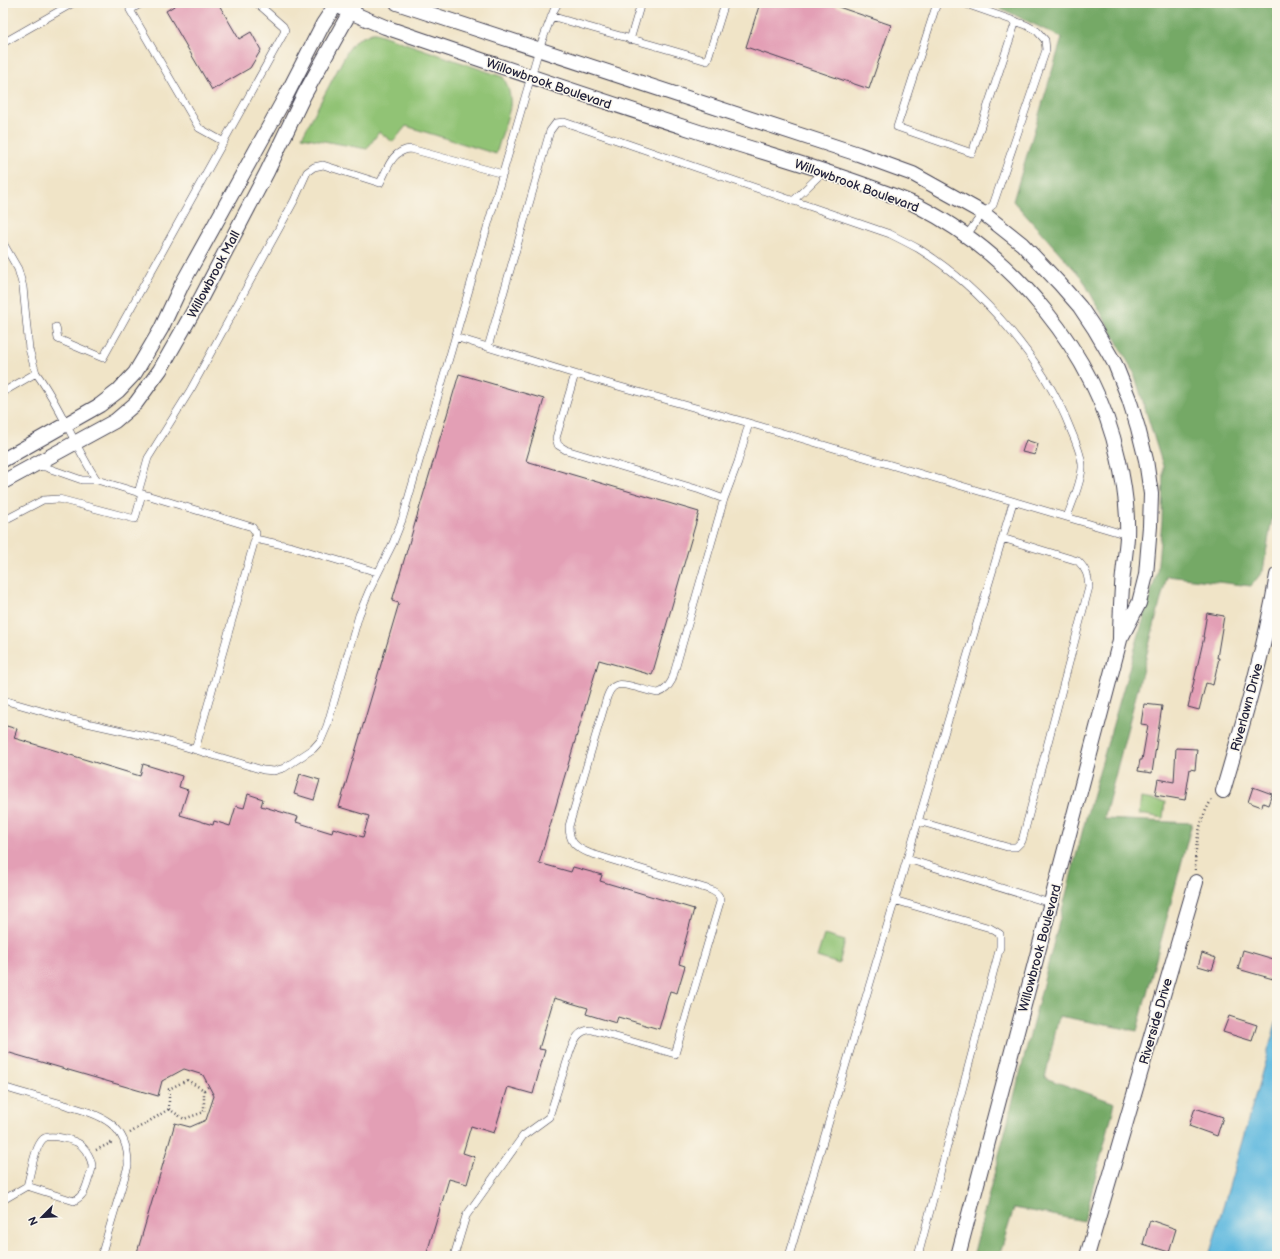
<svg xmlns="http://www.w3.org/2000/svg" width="1280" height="1259" viewBox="0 0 1280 1259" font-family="'Balsamiq Sans',sans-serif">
	<rect width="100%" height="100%" fill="#fbf7ec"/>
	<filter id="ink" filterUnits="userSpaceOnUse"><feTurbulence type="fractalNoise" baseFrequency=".025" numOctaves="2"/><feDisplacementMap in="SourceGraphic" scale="8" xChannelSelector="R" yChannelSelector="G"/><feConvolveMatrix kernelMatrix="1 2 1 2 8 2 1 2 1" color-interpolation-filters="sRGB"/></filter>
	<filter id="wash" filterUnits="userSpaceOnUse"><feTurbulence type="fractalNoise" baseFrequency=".012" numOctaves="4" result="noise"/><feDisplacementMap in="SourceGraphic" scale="16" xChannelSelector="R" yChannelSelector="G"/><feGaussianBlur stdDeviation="0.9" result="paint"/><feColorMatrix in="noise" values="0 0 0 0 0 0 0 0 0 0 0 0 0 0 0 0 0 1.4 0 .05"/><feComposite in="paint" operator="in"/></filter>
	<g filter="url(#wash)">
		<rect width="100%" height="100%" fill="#f0e4c7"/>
		<!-- green -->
		<path fill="#91c374" stroke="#5a7258" d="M372 33H376L503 77C509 87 511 96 510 108L496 154 406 126 393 142 379 132 367 149 302 137 348 50 356 40Z
			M1141 798 1165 802 1163 818 1139 814Z
			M824 935 845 941 839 964 817 957Z"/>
		<!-- forest -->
		<path fill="#74a966" stroke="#4b6650" d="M990 3H1277V489L1263 571 1251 586 1167 576 1104 819 1192 823 1137 1031 1059 1016 1045 1078 1115 1103 1084 1221 1014 1208 999 1256H973L1085 821 1157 572 1162 521 1163 466 1134 373 1082 278 1013 201 1062 38Z"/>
		<!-- water -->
		<path fill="#62badf" stroke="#426e8d" d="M1277 1020V1256H1209Z"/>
		<g id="blocks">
			<!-- building -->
			<path fill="#e39fb5" d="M179 3H218L239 39 251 32 261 50 250 68 212 90 166 11Z
				M760 3H827L891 25 869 89 746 47Z
				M459 374 544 399 526 461 699 512 652 675 599 660 539 863 571 872 573 867 602 875 600 881 694 909 679 964 685 966 677 993 670 991 659 1029 618 1017 616 1023 586 1014 588 1008 554 998 539 1049 545 1050 533 1094 508 1087 494 1133 471 1126 463 1153 475 1157 467 1184 449 1179 426 1256H136L175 1123 190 1127 206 1120 214 1096 203 1075 184 1069 162 1081 158 1096 3 1051V725L17 729 14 738 140 776 143 764 182 776 179 787 188 790 180 815 213 825 214 821 230 826 236 806 244 808 248 794 263 799 261 806 298 817 296 822 332 833 333 828 363 837 369 816 339 807 399 603 392 601Z
				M1026 440 1038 444 1035 455 1022 452Z
				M1207 613 1224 616 1217 658H1219L1213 685 1206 683 1199 710 1188 707 1204 637H1203Z
				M1144 704 1162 706 1152 773 1138 771 1140 760H1142L1148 725 1141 724Z
				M1176 748 1197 749 1195 770 1190 769 1185 800 1155 795 1158 779 1174 782Z
				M300 774 320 780 314 800 294 794Z
				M1253 787 1272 794 1268 805 1263 803 1262 807 1248 802Z
				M1243 950 1277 960V966L1273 979 1238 969Z
				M1202 953 1216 958 1212 970 1198 966Z
				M1229 1016 1257 1025 1252 1041 1223 1032Z
				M1195 1108 1223 1117 1217 1136 1189 1126Z
				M1150 1220 1176 1229 1169 1252 1143 1244Z"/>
		</g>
	</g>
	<g filter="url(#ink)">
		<use href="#blocks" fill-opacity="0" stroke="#413f50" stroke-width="1"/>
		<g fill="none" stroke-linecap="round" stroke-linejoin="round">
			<!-- lane casing -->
			<g stroke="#413f50" stroke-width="8">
				<path id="lane" d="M142 3 130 10 199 128 224 142
					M937 3 897 127 972 153 1016 21
					M963 3 1026 25 1037 31 1045 40 1046 50 993 205 983 213 966 236
					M551 16C603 32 656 45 707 61L725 3
					M630 40 641 3
					M3 43 73 3
					M793 201 824 171
					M3 243 18 269 23 287 29 349 36 373
					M56 327 58 339 103 358 284 33 285 30 283 26 257 3
					M455 337 575 374 749 423 1127 535
					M488 347 550 131 556 123 564 122 890 234C900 239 910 244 919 249 981 287 1044 361 1070 428 1074 438 1083 457 1082 468 1081 483 1072 503 1067 517
					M575 374 556 438 558 445 566 450 700 490 724 499
					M3 392 36 373C61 406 74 446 97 480L252 527 256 533 255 539 293 547 377 572
					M36 466 45 467 82 480H97
					M138 493 148 458 191 389 294 201 307 172 314 167 323 165 380 183C388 168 392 150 411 149L503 174
					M3 521 43 500 59 499 135 519 142 494
					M3 700 73 720 159 739 263 770 274 771 284 768 313 749 321 740 327 726 359 615 369 591 393 543 402 520 539 49 554 10 558 3
					M195 750 255 539
					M918 821 1007 847H1016L1022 841 1089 587C1088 575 1086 569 1078 561L1002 538
					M907 859 1050 903
					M894 900 990 928 1000 934V947L918 1256
					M3 1087C22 1093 42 1098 62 1104 97 1114 129 1121 128 1166L101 1256
					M3 1200 27 1186C31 1173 34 1148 43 1139 49 1133 75 1140 81 1145 86 1150 92 1159 92 1167 92 1171 89 1177 88 1181 85 1191 83 1196 74 1201L27 1186
					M454 1256 466 1216 523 1136 549 1117 570 1052C574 1041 578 1029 592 1030L675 1054 720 902C720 895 717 893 711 890L589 853C575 847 569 842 569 826L607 697C609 692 611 687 617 685 625 682 648 692 658 693 665 691 668 687 672 680L724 499 738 462 749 423
					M789 1256 1013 502"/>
			</g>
			<!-- street casing -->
			<g stroke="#413f50" stroke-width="16">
				<path id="street" d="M333 3 350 12 385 27C487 62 590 97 693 130 753 150 814 166 873 188 888 194 904 199 918 206 1013 255 1095 352 1118 457 1124 482 1128 511 1127 537 1126 553 1123 569 1122 586 1121 603 1120 622 1120 640L958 1256
					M397 3 858 154 913 174 983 213 1022 244 1060 284 1080 307 1094 328 1115 364 1129 399 1138 428 1146 460 1151 494 1150 526 1146 575 1139 603 1122 636
					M3 460 100 405 118 391 135 373 161 329 182 284 287 94 323 24 337 3
					M3 482 115 421 136 403 160 370 201 298 267 172 304 95 355 3
					M1223 791C1244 720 1265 649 1277 575
					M1087 1256 1196 882"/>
			</g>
			<!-- path -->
			<path stroke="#413f50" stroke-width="2.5" stroke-dasharray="1 3" stroke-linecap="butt" d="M1195 870C1195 847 1199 817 1213 798
				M187 1080 204 1090V1112L184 1119 169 1109V1089Z
				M204 1090 209 1086
				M130 1133 169 1109
				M96 1150 113 1142"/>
			<!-- lane -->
			<use href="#lane" stroke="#fff" stroke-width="7"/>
			<!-- street -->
			<use href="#street" stroke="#fff" stroke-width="14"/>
		</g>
	</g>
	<g text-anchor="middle" stroke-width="3" stroke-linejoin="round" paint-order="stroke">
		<!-- street labels -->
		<g font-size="13" fill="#22223b" stroke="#fbf7ec">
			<text transform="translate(549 83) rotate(19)" y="5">Willowbrook Boulevard</text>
			<text transform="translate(857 185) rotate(20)" y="5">Willowbrook Boulevard</text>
			<text transform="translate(213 274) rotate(-62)" y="5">Willowbrook Mall</text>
			<text transform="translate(1246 707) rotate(-75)" y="5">Riverlawn Drive</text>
			<text transform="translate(1039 948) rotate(-75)" y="5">Willowbrook Boulevard</text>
			<text transform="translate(1155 1021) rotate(-74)" y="5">Riverside Drive</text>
		</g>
	</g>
	<!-- margin -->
	<rect width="1280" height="1259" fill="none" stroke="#fbf7ec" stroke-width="16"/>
	<!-- north arrow -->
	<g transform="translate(42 1217) rotate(246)" stroke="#fbf7ec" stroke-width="3" paint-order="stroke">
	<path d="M0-3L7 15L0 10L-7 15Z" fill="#22223b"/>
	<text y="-6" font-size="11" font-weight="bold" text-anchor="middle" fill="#22223b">N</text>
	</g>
</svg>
